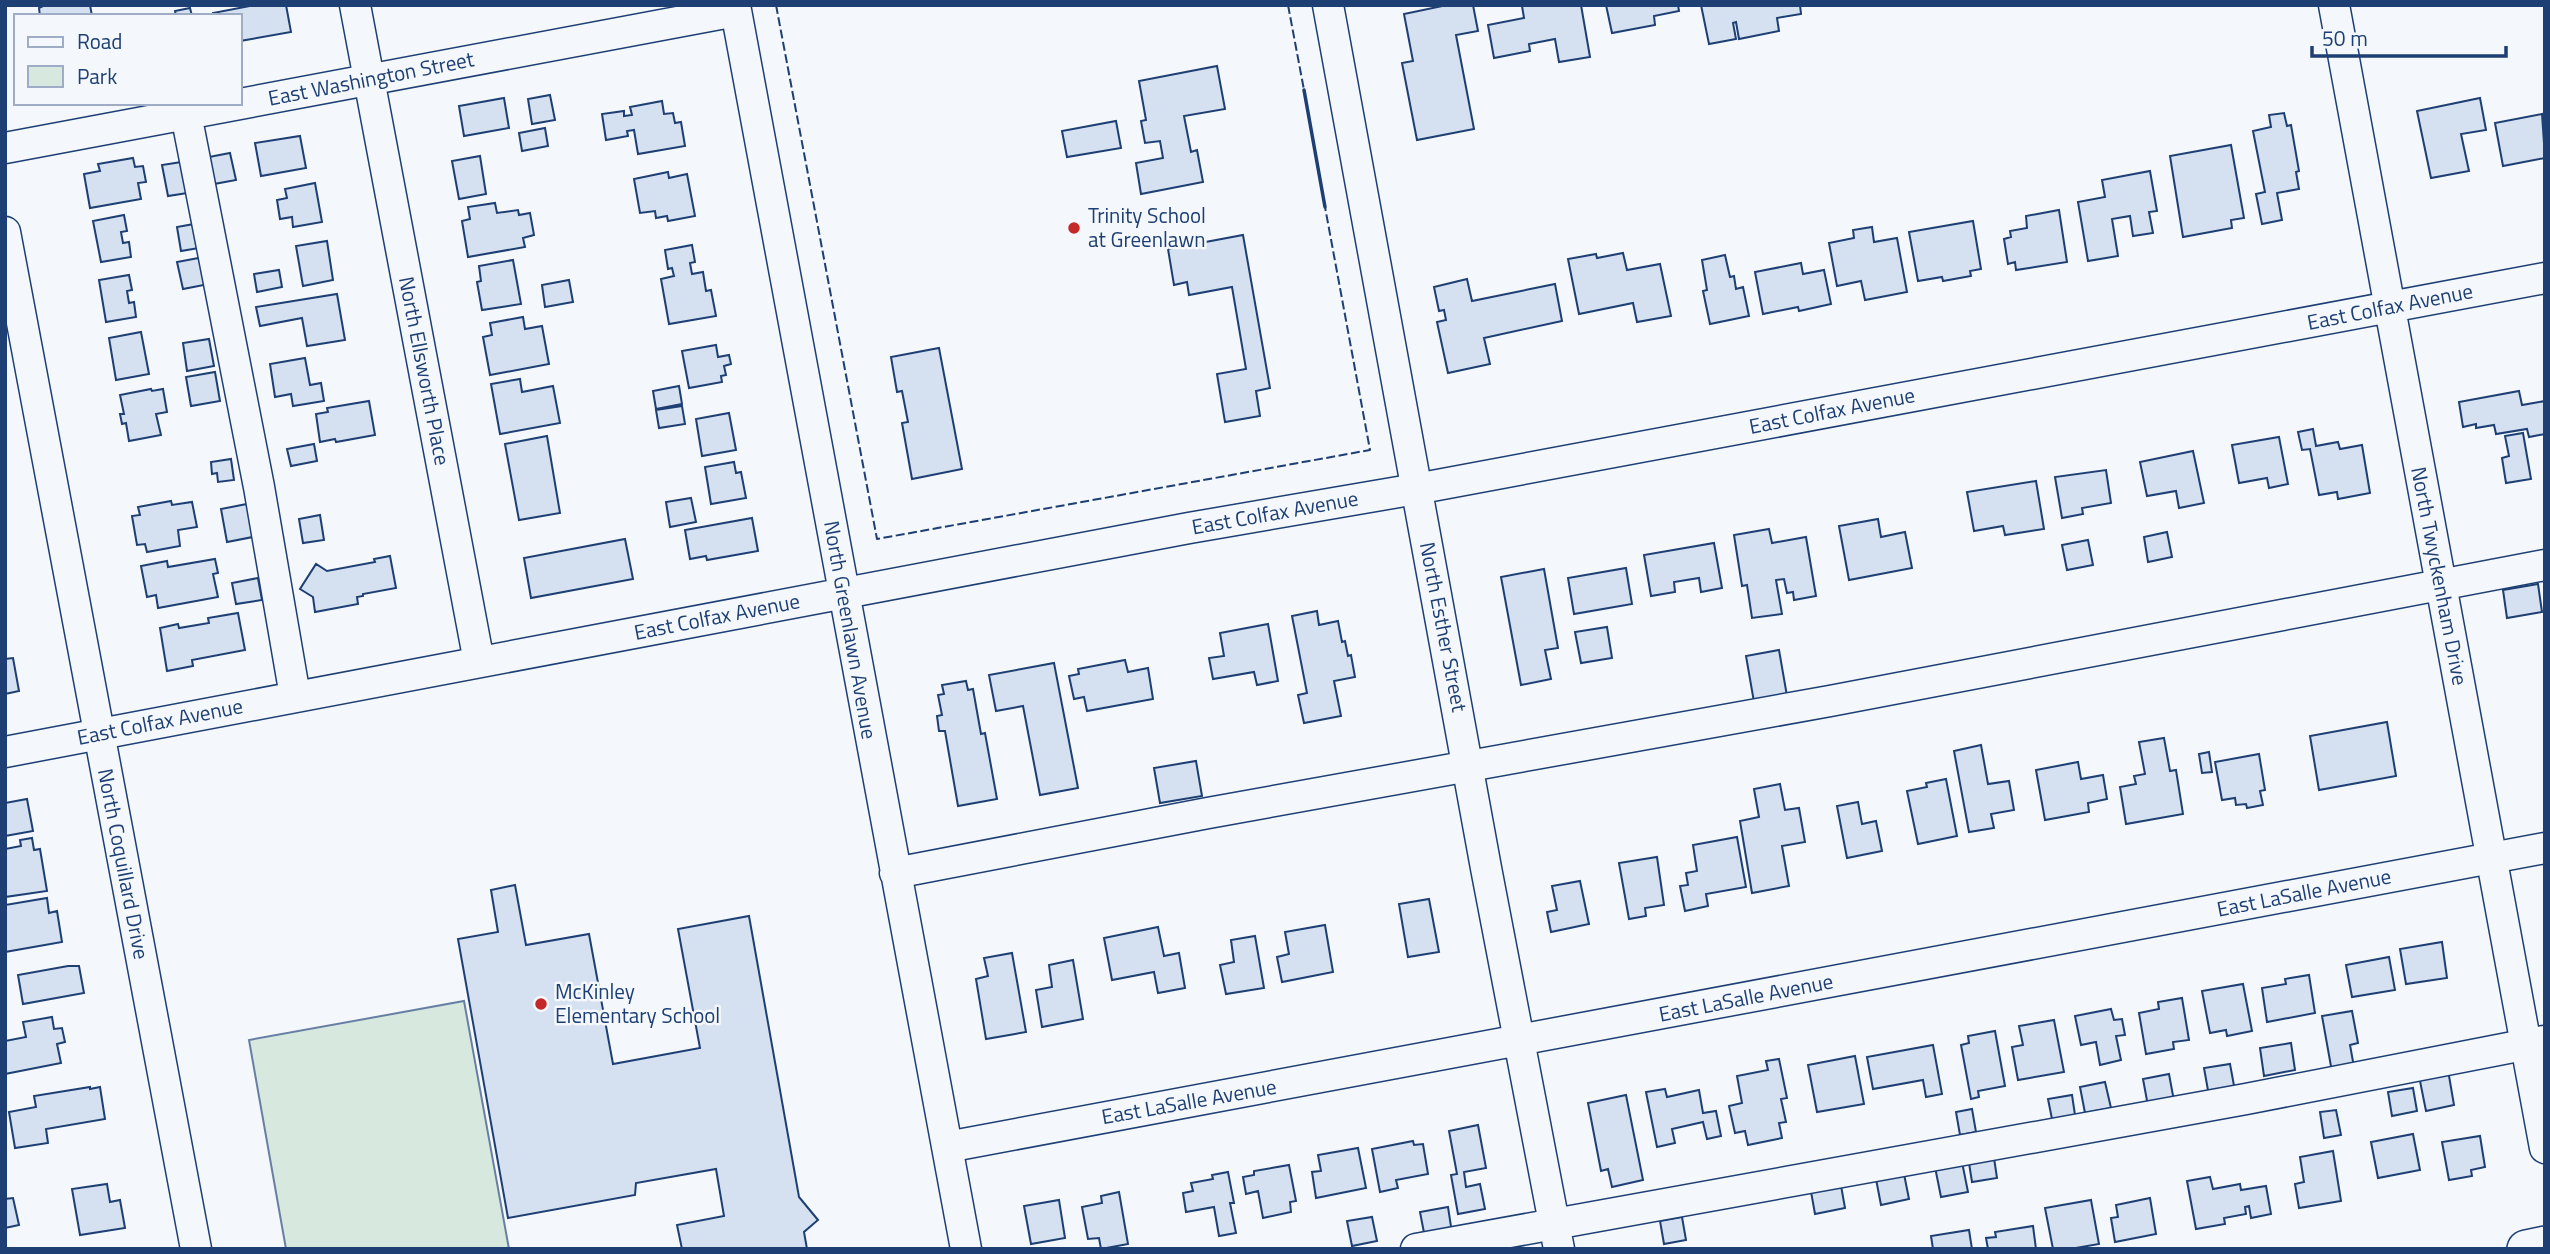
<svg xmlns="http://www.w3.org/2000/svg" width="2550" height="1254" viewBox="0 0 2550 1254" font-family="'Titillium Web',sans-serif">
	<rect width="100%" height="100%" fill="#f4f7fb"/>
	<!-- green -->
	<path fill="#d7e8df" stroke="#687fa3" stroke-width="2" d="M464 1001 509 1249H286L249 1040Z"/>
	<!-- building -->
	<path fill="#d5e0f0" stroke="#1d3f73" stroke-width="2" d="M45 5H90L92 16H40L39 8Z
		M255 5H286L291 32 240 41V16H213V13Z
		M1447 5H1473L1478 31 1456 35 1474 129 1417 140 1402 63 1413 61 1404 14Z
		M1581 5 1590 57 1559 62 1555 39 1529 44 1530 51 1494 58 1488 25 1524 18 1522 6Z
		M1606 5H1678L1679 11 1654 16 1655 25 1612 33Z
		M1701 5H1800L1801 14 1777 18 1779 31 1739 39 1736 22 1733 23 1736 39 1709 44Z
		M190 8 192 16H176L175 11Z
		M1217 66 1225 109 1184 116 1191 152 1197 150 1203 182 1141 194 1136 163 1163 158 1160 141 1145 143 1141 121 1146 120 1139 81Z
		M550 95 555 120 532 124 528 99Z
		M504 98 509 128 464 136 459 106Z
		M2480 98 2486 130 2461 134 2469 171 2431 178 2417 111Z
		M662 101 664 114 673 113 675 123 681 122 685 146 638 154 634 130 627 131 628 136 606 140 602 114 624 111V116L632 115 630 107Z
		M2284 113 2287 126 2291 125 2299 171 2296 172 2299 189 2277 193 2282 220 2262 224 2256 194 2265 192 2253 131 2271 127 2269 115Z
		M2542 114 2545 158 2503 166 2495 123Z
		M1116 121 1121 148 1067 157 1062 131Z
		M545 128 548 146 522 151 519 133Z
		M300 136 306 168 261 176 255 143Z
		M2231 145 2244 218 2231 220 2232 228 2183 237 2170 156Z
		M230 153 236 180 214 184 209 157Z
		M480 156 486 194 459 199 452 161Z
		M133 158 135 167 143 166 146 182 138 183 141 199 90 208 84 174 100 171 98 164Z
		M188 161 194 192 168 196 162 165Z
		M2150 171 2157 211 2149 212 2153 233 2133 236 2130 216 2112 219 2118 256 2088 261 2078 202 2105 197 2102 180Z
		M668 172 669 178 687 174 695 216 668 221 667 216 656 218 655 211 640 213 634 179Z
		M315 183 322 222 293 227 292 217 280 219 277 200 287 198 285 189Z
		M495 203 497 213 518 210 519 215 530 213 534 235 523 238 525 247 468 257 462 221 470 219 468 207Z
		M2059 210 2067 262 2016 270 2015 262 2008 264 2004 239 2011 237 2010 231 2027 228 2026 216Z
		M124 215 127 231 121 232 123 243 129 242 131 257 101 262 93 221Z
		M1973 221 1981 269 1970 271 1971 276 1943 281 1942 277 1918 281 1909 232Z
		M194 224 199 248 181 251 177 227Z
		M1872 227 1874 242 1897 238 1907 292 1865 300 1861 281 1837 286 1829 243 1854 238 1853 230Z
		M1243 235 1270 388 1256 391 1260 416 1225 422 1217 374 1246 369 1232 287 1189 295 1187 282 1174 285 1168 249Z
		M327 241 333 280 303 286 296 246Z
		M692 245 695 262 690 263 692 274 703 272 706 291 711 290 716 316 669 324 661 279 674 276 672 268 668 269 665 250Z
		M1623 253 1627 270 1660 264 1671 316 1637 322 1633 303 1579 314 1568 259 1596 254 1597 258Z
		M1725 255 1730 277 1734 276 1736 289 1743 287 1749 316 1710 324 1703 291 1707 290 1702 260Z
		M204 257 209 284 183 289 177 262Z
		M513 260 521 304 482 310 477 282 481 281 479 266Z
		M1801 263 1803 274 1824 270 1831 304 1799 311 1798 307 1763 314 1755 272Z
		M279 270 282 287 257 292 254 274Z
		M129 275 132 290 127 291 129 303 134 302 136 317 106 322 99 280Z
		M1467 279 1472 301 1555 284 1562 321 1484 338 1490 364 1448 373 1437 322 1446 320 1444 310 1439 311 1434 287Z
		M569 280 573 302 545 307 542 285Z
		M337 294 345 340 307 346 302 318 260 326 256 307Z
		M523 317 525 329 542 326 549 364 490 375 483 337 492 335 490 323Z
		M141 332 149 374 116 380 109 338Z
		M209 339 214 366 187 371 183 343Z
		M716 345 718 357 729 355 731 364 724 366 726 375 721 376 722 382 689 388 682 351Z
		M939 348 962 469 912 479 902 423 908 422 902 391 897 392 891 357Z
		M305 358 310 385 321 383 324 401 293 406 291 394 275 397 270 364Z
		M215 372 220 401 191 406 186 377Z
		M520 379 522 392 553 386 560 423 500 434 491 384Z
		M679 386 682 404 656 409 653 391Z
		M151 389 152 391 163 389 167 412 156 414 161 435 129 441 126 423 122 424 120 414H124L120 395Z
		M2519 391 2522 405 2545 401V434L2529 437 2527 429 2496 434 2494 425 2476 428V424L2463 427 2459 402Z
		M369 401 375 435 336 442 335 439 320 442 316 414 328 412 327 408Z
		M682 406 685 424 659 428 656 410Z
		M729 413 736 450 702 456 696 419Z
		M2313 429 2316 446 2338 442 2340 449 2362 445 2370 493 2338 499 2337 492 2319 495 2310 449 2302 450 2298 432Z
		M2523 433 2531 479 2506 483 2502 458 2509 456 2505 436Z
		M547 436 560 513 519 520 505 444Z
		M2279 437 2288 484 2269 488 2267 478 2239 483 2232 445Z
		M314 444 317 461 291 466 287 449Z
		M2193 451 2204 503 2179 508 2176 491 2147 496 2140 462Z
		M231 459 234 480 218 482 217 473 212 474 211 462Z
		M734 462 736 473 741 472 746 498 711 504 705 467Z
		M2106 470 2111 503 2082 508 2083 514 2062 518 2055 477Z
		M2036 481 2044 529 2005 535 2003 526 1974 531 1967 492Z
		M691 498 696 522 670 527 666 502Z
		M171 501 172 505 192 502 197 527 178 530 180 546 147 552 145 544 137 545 132 516 140 515 138 507Z
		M252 503 258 536 227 542 221 509Z
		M320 515 324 540 303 543 299 519Z
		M752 518 758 551 707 560 706 556 690 559 685 530Z
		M1878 519 1881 537 1905 532 1912 568 1849 580 1839 526Z
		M1769 529 1772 543 1806 537 1816 596 1794 600 1793 592 1787 593 1784 579 1776 580 1782 614 1752 618 1747 585 1742 586 1734 535Z
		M2167 532 2172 557 2148 562 2144 537Z
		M625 539 633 579 531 598 524 558Z
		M2088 540 2093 565 2067 570 2062 545Z
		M1714 543 1722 588 1701 592 1699 578 1674 582 1675 592 1651 596 1644 555Z
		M390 556 396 588 363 594V596L357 597 358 604 315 612 313 597 300 589 316 564 327 571 375 562 374 559Z
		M215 559 218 573 213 574 218 597 158 608 156 595 147 597 141 566 167 561 168 567Z
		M1626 568 1632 604 1574 614 1568 578Z
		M1544 569 1558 648 1545 650 1551 679 1521 685 1501 577Z
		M258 578 262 600 236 604 232 583Z
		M2538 584 2542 612 2507 618 2503 590Z
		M1317 611 1319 625 1338 621 1342 642 1345 641 1348 656 1351 655 1355 677 1334 681 1341 716 1304 723 1298 695 1307 693 1292 616Z
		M238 613 245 650 192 660 193 666 167 671 160 628 178 624 179 628 209 623 208 618Z
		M1268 624 1278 681 1257 685 1254 672 1213 679 1209 658 1224 656 1220 633Z
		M1607 627 1612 658 1581 663 1575 632Z
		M1779 650 1787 696 1754 702 1746 656Z
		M13 658 19 691 5 694V659Z
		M1125 660 1128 672 1148 668 1153 699 1087 711 1084 697 1074 699 1069 676 1079 674 1078 669Z
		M1054 663 1078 788 1040 795 1023 706 996 711 989 675Z
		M966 681 968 690 973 689 981 734 985 733 997 799 958 806 945 731H939L937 716 942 715 938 695 944 694 942 685Z
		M2387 722 2396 776 2319 790 2310 736Z
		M2164 738 2170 771 2176 770 2183 814 2126 824 2120 787 2136 784 2134 776 2145 774 2139 742Z
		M1981 745 1988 784 2009 781 2014 810 1991 814 1994 828 1969 832 1954 751Z
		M2209 752 2212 772 2202 773 2199 754Z
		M2259 754 2265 790 2260 791 2263 805 2247 808 2246 804 2236 805 2235 798 2222 800 2215 762Z
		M1196 761 1202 796 1160 803 1154 768Z
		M2078 762 2081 779 2103 775 2107 799 2088 803 2089 812 2045 820 2036 770Z
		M1946 779 1957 836 1918 844 1907 791 1927 787 1926 783Z
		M1780 784 1785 810 1799 808 1805 842 1782 846 1789 886 1752 893 1740 821 1759 817 1754 789Z
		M27 799 33 831 5 836V803Z
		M1858 802 1862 824 1876 821 1882 851 1847 858 1837 806Z
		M1737 837 1746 887 1706 894 1708 906 1685 911 1680 886 1688 885 1686 873 1697 871 1693 845Z
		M32 838 34 850 40 849 47 891 5 897V849L21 846 20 840Z
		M1657 857 1664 905 1645 908 1646 916 1629 919 1619 863Z
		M1580 881 1589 924 1551 932 1547 912 1557 910 1552 886Z
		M515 885 526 945 589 934 613 1064 700 1048 678 929 749 916 799 1197 818 1220 804 1232 807 1249H682L677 1225 724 1216 716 1169 636 1183 635 1195 508 1218 458 939 498 932 491 890Z
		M47 898 49 913 57 911 62 942 5 952V905Z
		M1429 899 1439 952 1408 957 1399 904Z
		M1325 925 1333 972 1282 982 1277 957 1289 954 1285 932Z
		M1158 927 1164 956 1179 953 1185 988 1158 993 1154 972 1112 980 1104 938Z
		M1255 936 1264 988 1226 994 1220 965 1234 962 1231 940Z
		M2442 942 2447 978 2406 984 2400 949Z
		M1012 953 1026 1032 986 1039 976 979 988 976 984 958Z
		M2389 957 2395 990 2352 997 2346 965Z
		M1073 960 1083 1019 1042 1027 1036 990 1052 987 1049 965Z
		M68 966H79L84 993 23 1004 18 975Z
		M2309 975 2315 1013 2267 1022 2262 988 2286 984 2285 979Z
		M2243 984 2252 1031 2227 1036 2226 1030 2210 1033 2202 991Z
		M2182 998 2189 1040 2173 1042 2174 1049 2146 1054 2139 1013 2159 1009 2158 1002Z
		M2111 1009 2114 1020 2122 1019 2125 1035 2116 1036 2121 1060 2100 1065 2096 1042 2081 1045 2075 1016Z
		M2352 1011 2358 1043 2350 1045 2354 1067 2332 1072 2322 1016Z
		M52 1017 54 1029 62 1028 65 1042 57 1044 61 1063 5 1074V1041L26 1037 23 1022Z
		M2054 1020 2064 1072 2018 1080 2012 1047 2023 1045 2019 1026Z
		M1995 1031 2005 1086 1978 1091 1979 1097 1971 1099 1961 1045 1969 1043 1968 1036Z
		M2291 1043 2295 1070 2264 1076 2260 1048Z
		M1933 1045 1942 1094 1926 1097 1923 1080 1873 1089 1867 1057Z
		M1855 1056 1864 1104 1817 1112 1808 1065Z
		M1779 1059 1787 1098 1781 1099 1786 1122 1779 1123 1782 1138 1748 1145 1745 1131 1735 1133 1729 1106 1742 1103 1737 1076 1768 1070 1766 1061Z
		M2230 1064 2235 1091 2209 1096 2204 1068Z
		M2448 1070 2454 1105 2426 1111 2419 1076Z
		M2169 1074 2174 1101 2148 1106 2143 1079Z
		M2105 1082 2111 1108 2085 1113 2080 1087Z
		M90 1087V1089L100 1087 105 1119 46 1129 48 1143 15 1148 9 1112 36 1107 34 1096Z
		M2413 1088 2417 1111 2392 1116 2388 1092Z
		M1665 1089 1667 1097 1699 1090 1703 1113 1716 1111 1721 1136 1707 1139 1703 1122 1672 1129 1675 1143 1657 1147 1646 1092Z
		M1626 1095 1643 1180 1612 1187 1608 1169 1601 1171 1588 1103Z
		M2072 1095 2075 1115 2052 1119 2048 1099Z
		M1972 1109 1976 1132 1960 1135 1956 1112Z
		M2336 1110 2341 1135 2324 1138 2320 1112Z
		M1478 1125 1486 1168 1464 1172 1466 1187 1480 1184 1485 1209 1458 1214 1451 1175 1457 1174 1449 1131Z
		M2413 1134 2420 1170 2378 1178 2371 1142Z
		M2480 1136 2485 1167 2471 1170 2472 1176 2449 1180 2442 1142Z
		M1413 1141 1414 1145 1423 1144 1428 1174 1396 1180 1398 1188 1380 1192 1372 1149Z
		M1358 1148 1366 1188 1316 1198 1312 1172 1321 1171 1318 1155Z
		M2333 1151 2341 1201 2299 1208 2295 1184 2304 1182 2300 1157Z
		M1994 1158 1997 1178 1972 1182 1969 1163Z
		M1962 1162 1968 1192 1941 1197 1935 1167Z
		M1289 1165 1296 1201 1290 1202 1291 1212 1263 1218 1258 1191 1246 1194 1243 1177 1254 1175V1171Z
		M1228 1172 1234 1203H1230L1236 1233 1219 1236 1214 1207 1186 1212 1183 1193 1193 1191 1191 1183 1213 1179 1212 1175Z
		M1904 1174 1909 1199 1881 1205 1876 1179Z
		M2210 1177 2213 1189 2240 1184 2241 1190 2266 1186 2271 1214 2251 1218 2249 1206 2245 1207 2246 1214 2224 1218 2225 1224 2196 1229 2187 1181Z
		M1840 1180 1845 1208 1815 1214 1810 1186Z
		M107 1184 110 1202 120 1200 125 1228 80 1235 72 1189Z
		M1119 1192 1128 1244 1101 1249 1099 1238 1088 1239 1082 1207 1102 1203 1101 1196Z
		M13 1198 19 1225 5 1228V1199Z
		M2150 1198 2156 1234 2115 1242 2111 1218 2118 1217 2116 1205Z
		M1059 1200 1065 1238 1031 1244 1024 1206Z
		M2091 1200 2099 1244 2070 1249H2053L2045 1208Z
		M1448 1207 1452 1233 1425 1238 1420 1212Z
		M1372 1217 1377 1241 1352 1246 1347 1221Z
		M1682 1217 1686 1240 1664 1244 1660 1221Z
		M2033 1226 2036 1249H1988L1986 1238 1996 1237 1995 1232Z
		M1969 1230 1972 1249H1933L1931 1236Z"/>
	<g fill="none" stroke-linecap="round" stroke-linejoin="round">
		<!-- minor casing -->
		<g stroke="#1d3f73" stroke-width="33">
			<path id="minor" d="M355 5 479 662
				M735 5 966 1249
				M1328 5 1486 868 1559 1249
				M2334 5 2545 1148
				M186 114 259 487 295 696
				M5 148 736 11
				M5 232 196 1249
				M5 752 1189 528 1416 489 2545 278
				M895 873 1208 813 1830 701 2545 565
				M947 1147 2545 848
				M1416 1249 2246 1099 2544 1041"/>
		</g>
		<!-- major casing -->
		<g stroke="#1d3f73" stroke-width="40">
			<path id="major" d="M2526 1249 2545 1245"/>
		</g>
		<!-- minor -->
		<use href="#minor" stroke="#f4f7fb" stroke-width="30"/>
		<!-- major -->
		<use href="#major" stroke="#f4f7fb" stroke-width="37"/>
		<!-- fence -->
		<path stroke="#1d3f73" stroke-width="2" stroke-dasharray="9 3.5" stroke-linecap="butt" d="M776 5 877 539 1370 450 1325 207
			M1288 5 1304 90"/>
		<!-- wall -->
		<path stroke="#1d3f73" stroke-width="3.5" d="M1304 90 1325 207"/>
	</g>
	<!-- markers -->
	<g fill="#c62828" stroke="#f4f7fb" stroke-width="2.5">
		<circle cx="1074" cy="228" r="7"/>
		<circle cx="541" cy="1004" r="7"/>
	</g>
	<g text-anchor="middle" stroke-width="5" stroke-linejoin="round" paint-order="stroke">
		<!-- street labels -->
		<g font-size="21" fill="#1d3f73" stroke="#f4f7fb">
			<text transform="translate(371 79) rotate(-11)" y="7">East Washington Street</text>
			<text transform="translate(2390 307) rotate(-11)" y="7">East Colfax Avenue</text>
			<text transform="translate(424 371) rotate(79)" y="7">North Ellsworth Place</text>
			<text transform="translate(1832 411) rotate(-11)" y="7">East Colfax Avenue</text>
			<text transform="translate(1275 513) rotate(-10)" y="7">East Colfax Avenue</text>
			<text transform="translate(2439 576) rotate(79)" y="7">North Twyckenham Drive</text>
			<text transform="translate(717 617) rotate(-11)" y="7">East Colfax Avenue</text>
			<text transform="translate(1443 627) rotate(79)" y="7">North Esther Street</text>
			<text transform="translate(850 630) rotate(80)" y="7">North Greenlawn Avenue</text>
			<text transform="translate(160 722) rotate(-11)" y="7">East Colfax Avenue</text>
			<text transform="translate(123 864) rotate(79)" y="7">North Coquillard Drive</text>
			<text transform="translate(2304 893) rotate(-11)" y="7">East LaSalle Avenue</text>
			<text transform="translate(1746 998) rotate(-11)" y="7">East LaSalle Avenue</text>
			<text transform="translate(1189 1102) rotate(-10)" y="7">East LaSalle Avenue</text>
		</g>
		<!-- poi labels -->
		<g font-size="21" fill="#1d3f73" stroke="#f4f7fb" text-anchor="start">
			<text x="1088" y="223">Trinity School<tspan x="1088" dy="24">at Greenlawn</tspan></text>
			<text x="555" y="999">McKinley<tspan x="555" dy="24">Elementary School</tspan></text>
		</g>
	</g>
	<!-- border -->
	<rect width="2550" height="1254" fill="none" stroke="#1d3f73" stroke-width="14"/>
	<!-- legend -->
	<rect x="14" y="14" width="228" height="91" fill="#f4f7fb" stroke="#9eadc5" stroke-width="2"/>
	<rect x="28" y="37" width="35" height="10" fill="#f4f7fb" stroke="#9eadc5" stroke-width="2"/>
	<text x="77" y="49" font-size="21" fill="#1d3f73">Road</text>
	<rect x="28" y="66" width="35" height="21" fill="#d7e8df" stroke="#9eadc5" stroke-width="2"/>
	<text x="77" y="84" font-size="21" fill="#1d3f73">Park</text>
	<!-- scale -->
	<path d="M2312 46v10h194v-10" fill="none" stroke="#1d3f73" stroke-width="3.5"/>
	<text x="2322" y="46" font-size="21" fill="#1d3f73" stroke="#f4f7fb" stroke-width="5" paint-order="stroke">50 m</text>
</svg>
